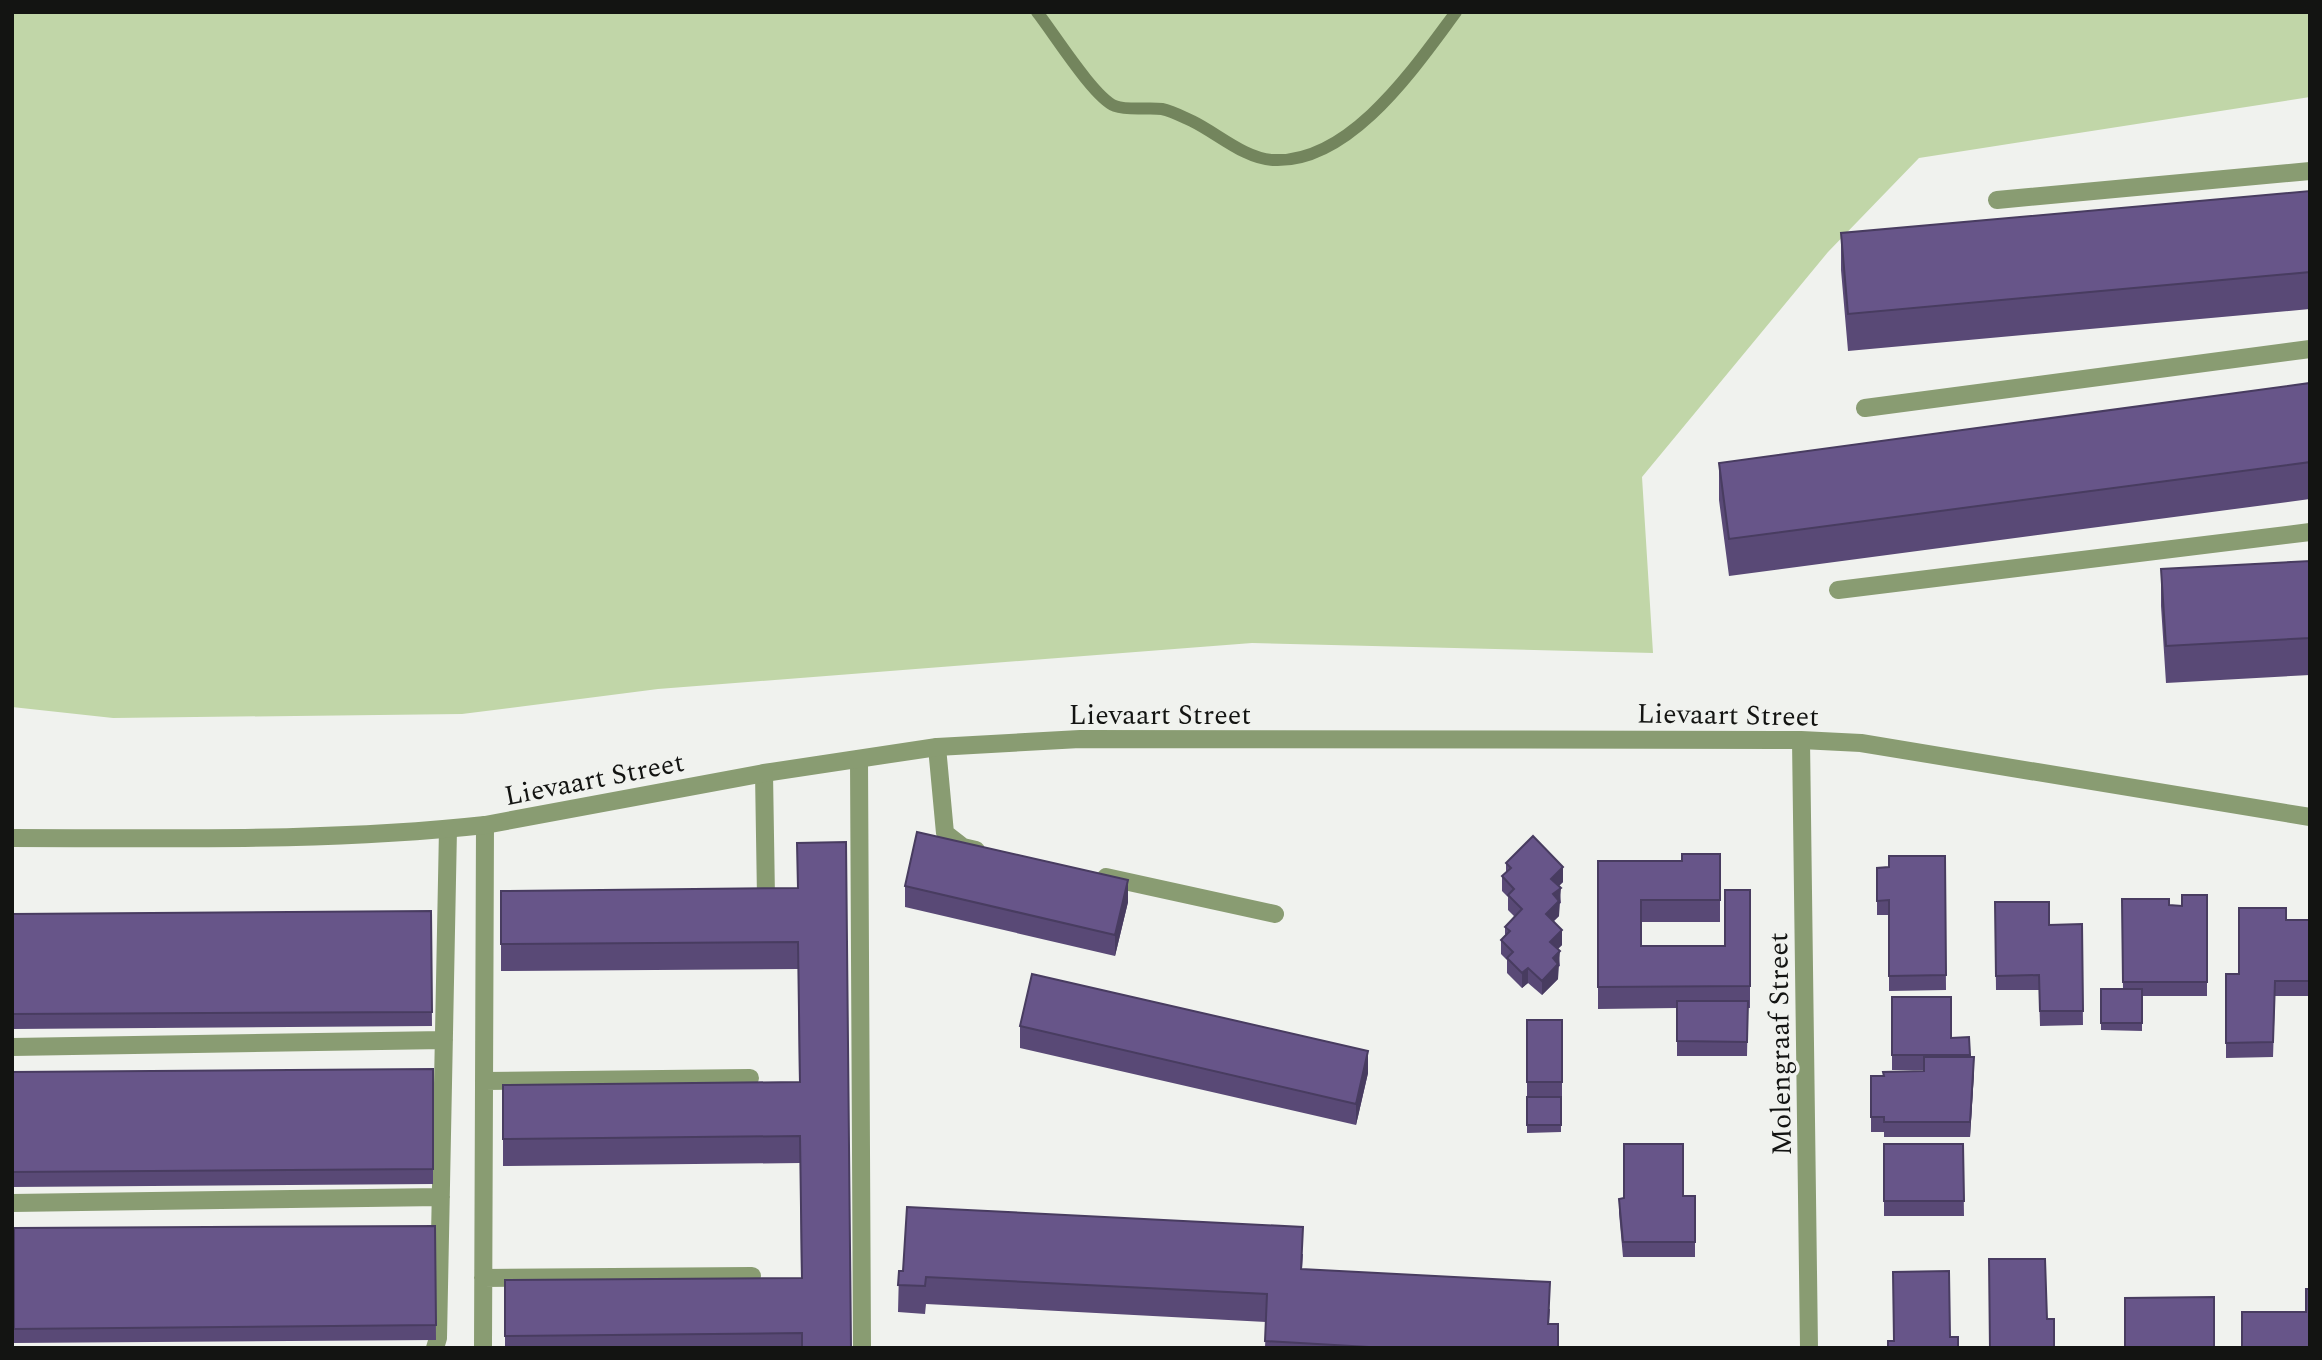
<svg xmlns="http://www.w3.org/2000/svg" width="2322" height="1360" viewBox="0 0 2322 1360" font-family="Spectral,serif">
	<rect width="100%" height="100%" fill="#f0f2ee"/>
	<!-- green -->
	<path fill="#c1d6a8" d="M12 12H2310V97L1919 158 1828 252 1642 477 1653 653 1252 643 658 689 462 714 113 718 12 707Z"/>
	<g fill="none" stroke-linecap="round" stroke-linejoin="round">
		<!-- stream -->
		<path stroke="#73855d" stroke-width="12" d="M1037 12C1053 32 1094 98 1115 106 1129 111 1148 107 1162 109 1172 111 1183 117 1192 121 1217 133 1245 159 1273 160 1350 164 1415 67 1456 12"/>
		<!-- lane -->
		<path stroke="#899c72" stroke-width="18" d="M937 747 945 833 963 847 976 850
			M859 759 862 1348
			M1106 877 1275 914
			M754 898H766L764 773
			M12 1047 444 1040
			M484 1081 750 1078
			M12 1203 441 1197
			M483 1278 752 1276
			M435 1348 438 1338 448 829
			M483 1348 485 825"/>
		<!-- street -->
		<path stroke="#899c72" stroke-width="18" d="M1997 200 2310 171
			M1865 408 2310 349
			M1838 590 2310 532
			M1801 740 1809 1348
			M12 838C169 838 329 842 485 825L764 773 937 747 1080 739 1801 740 1861 743 2310 817"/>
	</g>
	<!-- wall -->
	<path fill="#594976" d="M2310 191V309L1848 351 1841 270V233Z
		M2310 383V499L1729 576 1719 500V463Z
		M2310 561V675L2166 683 2161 606V569Z
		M1720 854V922H1641V946H1725L1750 890V1008H1748L1747 1056H1677V1008L1598 1009V861H1682Z
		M1945 856 1946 990 1889 991V915H1877V868L1889 867Z
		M1506 863 1563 882 1559 886 1561 903 1559 904V916L1554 921 1562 945 1558 949 1560 966 1558 967V979L1542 995 1528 983 1522 988 1507 973V960L1501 954V940L1505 935V927L1515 917 1508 910V897L1502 891V876L1506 872Z
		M905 886 1128 902 1115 956 905 907Z
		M798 888 851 1348H505V1280L801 1278 800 1163 503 1166V1085L799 1082 798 969 501 971V891Z
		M2207 895V996H2142V1031L2101 1030V989H2123L2122 899 2169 905 2182 906Z
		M1995 902 2049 925 2082 924 2083 1025 2040 1026 2039 990H1996Z
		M431 911 432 1026 12 1029V914Z
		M2310 920V996H2275L2273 1057 2226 1058V974H2239Z
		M1892 997 1951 1038 1969 1037 1970 1057 1974 1072 1970 1137H1884V1132H1871V1076H1883L1924 1071V1070H1892Z
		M1527 1020H1562V1097L1527 1096Z
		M1020 1026 1368 1073 1356 1125 1020 1048Z
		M433 1069V1184L12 1187V1072Z
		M1527 1097H1561V1132L1527 1133Z
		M1884 1144H1963L1964 1216H1884Z
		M1683 1196H1695V1257H1623L1619 1213V1199Z
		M435 1226 436 1340 14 1343V1228Z
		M1303 1254 1302 1269 1550 1309 1549 1324 1558 1348H1265L1266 1322 926 1304 925 1314 898 1312 899 1271Z"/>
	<!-- shaded-wall -->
	<path fill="#483c60" d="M1563 867V882L1551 893V879Z
		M1128 880V902L1115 956V935Z
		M1561 888 1559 916 1546 928V914L1553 894Z
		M1562 930V945L1550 956V942Z
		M1560 951 1558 979 1542 995V981L1553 958Z
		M1528 968V983L1522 988V973Z
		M1368 1051V1073L1356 1125V1104Z
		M1974 1057V1072L1970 1137V1122Z"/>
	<!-- building -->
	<path fill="#675589" stroke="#483c60" stroke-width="2" d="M2310 191V272L1848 314 1841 233Z
		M2310 383V462L1729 539 1719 463Z
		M2310 561V638L2166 646 2161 569Z
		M917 832 1128 880 1115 935 905 886Z
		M1533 836 1563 867 1551 879 1561 888 1553 894 1559 901 1546 914 1562 930 1550 942 1560 951 1553 958 1558 964 1542 981 1528 968 1522 973 1507 958 1513 952 1501 940 1510 931 1505 927 1522 909 1508 895 1514 889 1502 876 1511 868 1506 863Z
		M846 842 851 1348H802V1333L505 1336V1280L802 1278 800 1136 503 1139V1085L800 1082 798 942 501 944V891L798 888 797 843Z
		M1682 854H1720V900H1641V946H1725V890H1750V986L1598 987V861H1682Z
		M1889 856H1945L1946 975 1889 976V900L1877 901V868L1889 867Z
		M2182 895H2207V982H2123L2122 899H2169V905L2182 906Z
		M1995 902H2049V925L2082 924 2083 1011H2040L2039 975 1996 976Z
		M2239 908H2286V920H2310V981H2275L2273 1042 2226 1043V974H2239Z
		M431 911 432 1012 12 1014V914Z
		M1032 974 1368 1051 1356 1104 1020 1026Z
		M2101 989H2142V1023H2101Z
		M1892 997H1951V1038L1969 1037 1970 1055H1892Z
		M1677 1001H1748L1747 1042 1677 1041Z
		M1527 1020H1562V1082H1527Z
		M1924 1057H1974L1970 1122H1884V1117H1871V1076H1884L1883 1072 1924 1071Z
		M433 1069V1169L12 1172V1072Z
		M1527 1097H1561V1125H1527Z
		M1624 1144H1683V1196H1695V1242H1623L1619 1199 1624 1198Z
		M1884 1144H1963L1964 1201H1884Z
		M907 1207 1303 1227 1301 1269 1550 1282 1548 1324H1558V1348H1386L1265 1341 1267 1294 926 1277 925 1286 898 1285 899 1271H903Z
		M435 1226 436 1325 14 1329V1228Z
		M1989 1259H2045L2047 1319H2054V1348H1990Z
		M1949 1271 1950 1337H1958V1348H1888V1341H1894L1893 1272Z
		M2306 1289H2310V1348H2242V1312H2306Z
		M2214 1297V1348H2125V1298Z"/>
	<g text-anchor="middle" stroke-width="7" stroke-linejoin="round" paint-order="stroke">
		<!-- street labels -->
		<g font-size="28" fill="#131412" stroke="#f0f2ee">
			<text x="1160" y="724">Lievaart Street</text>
			<text transform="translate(1728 714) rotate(1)" y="10">Lievaart Street</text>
			<text transform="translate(594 778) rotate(-11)" y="10">Lievaart Street</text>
			<text transform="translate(1779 1044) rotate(-91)" y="10">Molengraaf Street</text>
		</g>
	</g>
	<!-- border -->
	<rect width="2322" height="1360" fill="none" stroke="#131412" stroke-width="28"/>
</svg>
